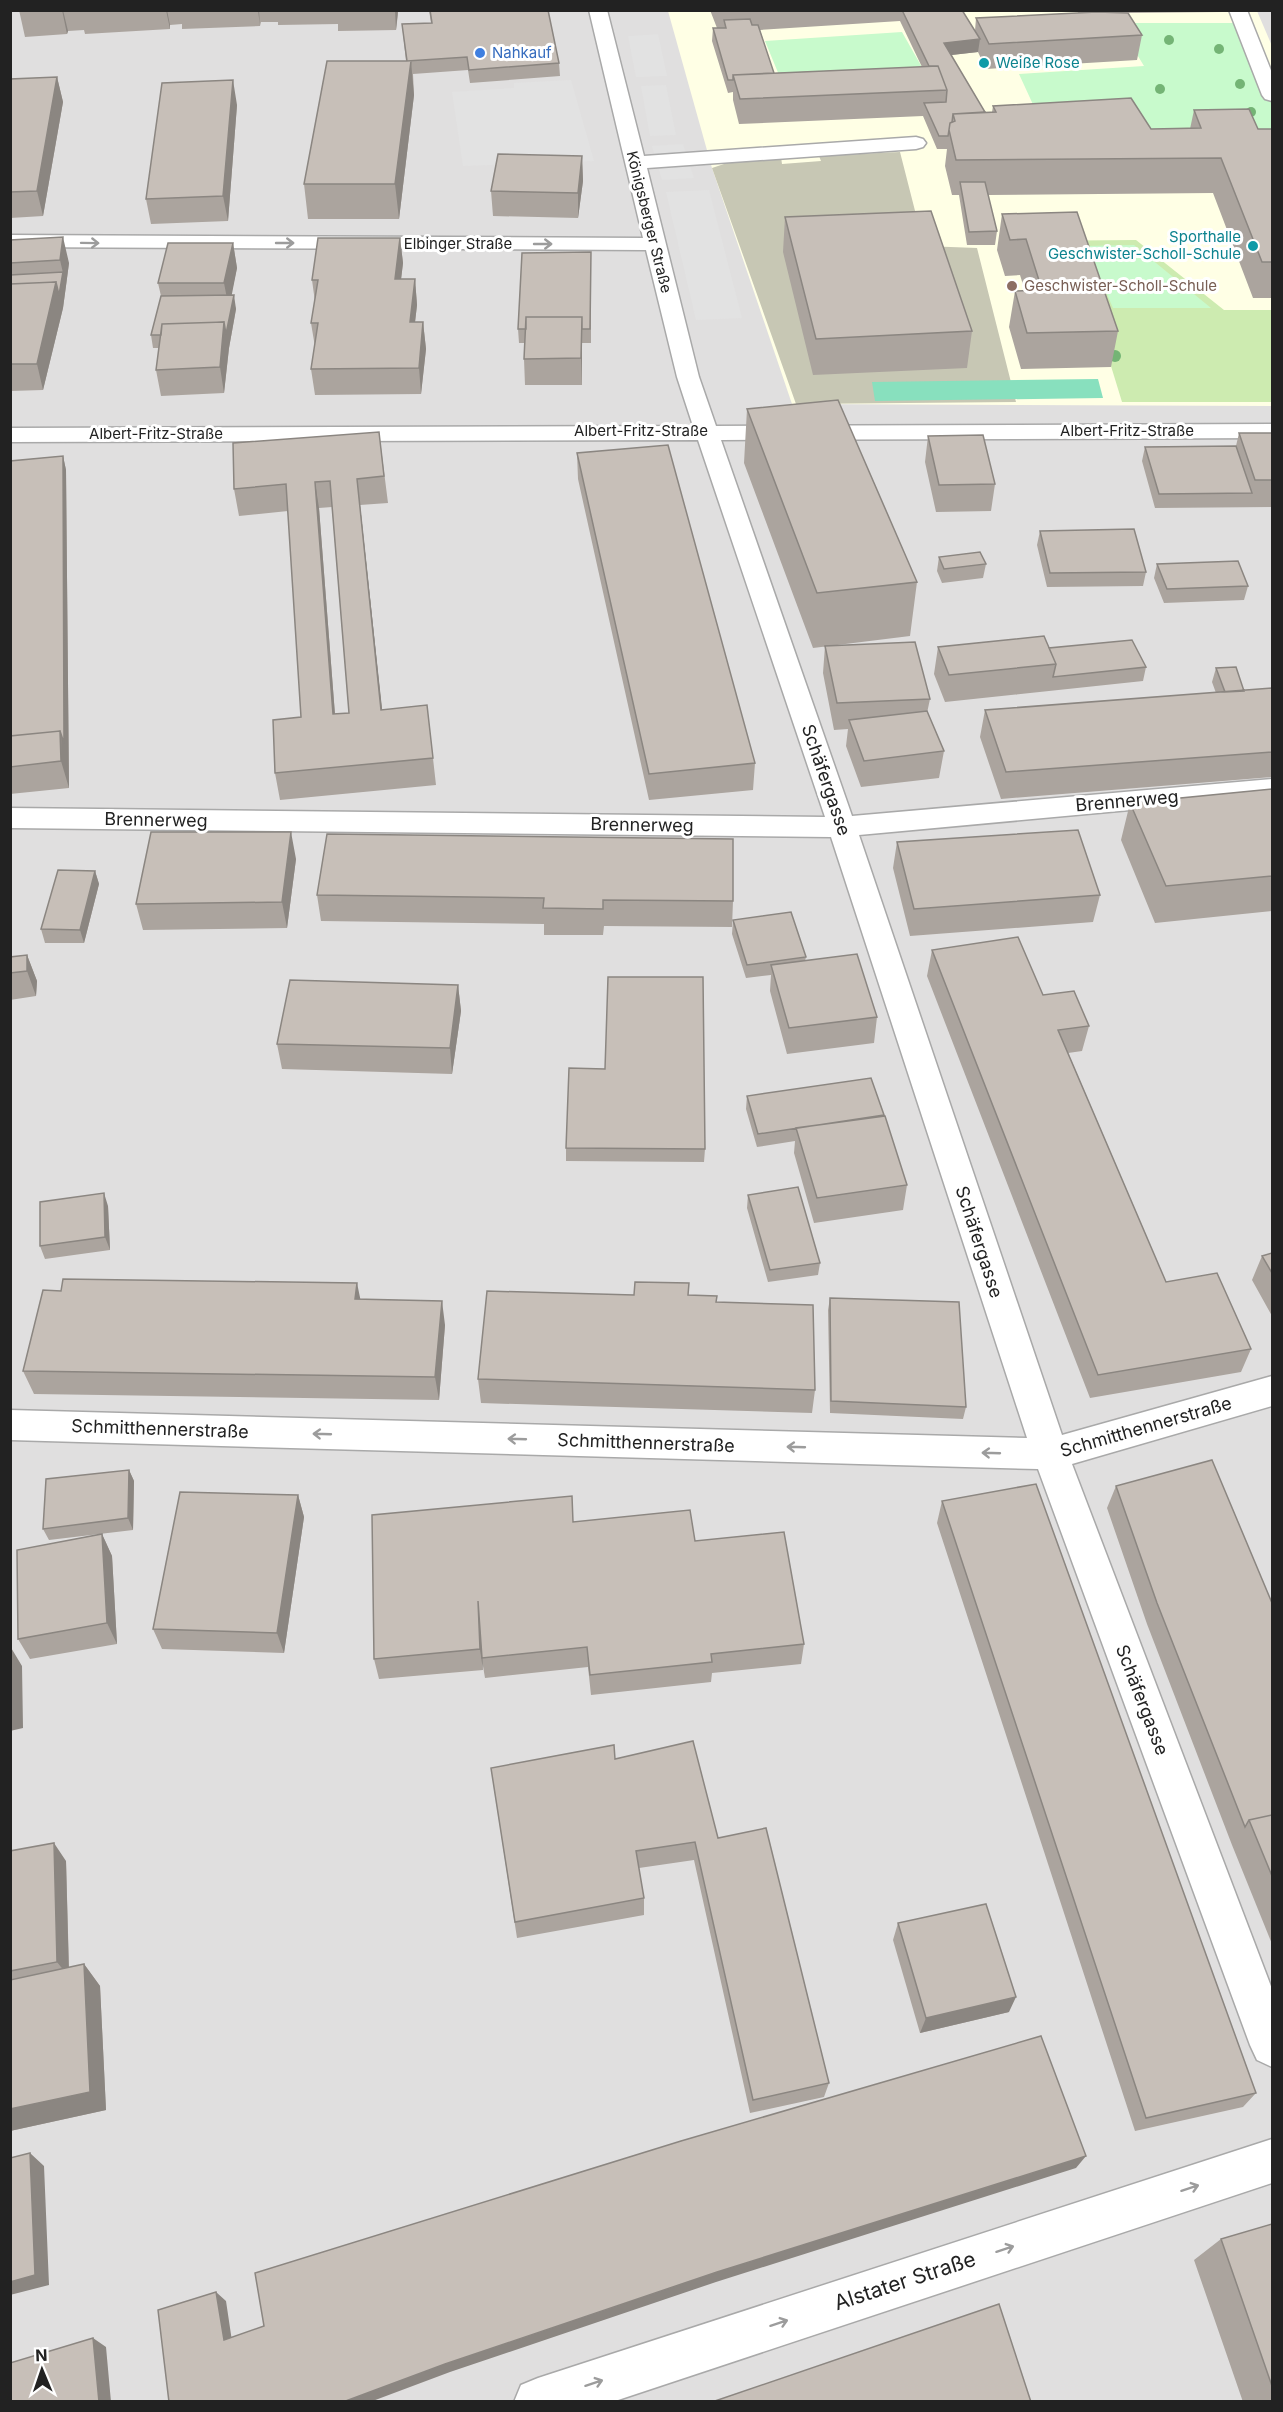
<svg xmlns="http://www.w3.org/2000/svg" width="1283" height="2412" viewBox="0 0 1283 2412" font-family="Inter,sans-serif">
	<rect width="100%" height="100%" fill="#f2efe9"/>
	<!-- residential -->
	<path fill="#e0dfdf" d="M11 11H1272V2401H11Z"/>
	<!-- education -->
	<path fill="#ffffe5" d="M668 11H1257L1272 46V406L792 404 712 168Z"/>
	<!-- construction -->
	<path fill="#c7c7b4" d="M900 152 924 246 977 248 1016 402 796 404 712 168 742 158 781 157 782 164 821 161 819 156Z"/>
	<!-- grass -->
	<path fill="#cdebb0" d="M1136 240 1224 310H1272V402H1122L1074 245 1021 241Z"/>
	<!-- park -->
	<path fill="#c8facc" d="M1118 23H1250L1272 74V141L1047 135 1019 74 1144 66Z
		M902 32 932 85 786 92 765 41Z
		M1134 245 1211 308H1113L1086 246Z"/>
	<!-- pitch -->
	<path fill="#88e0be" d="M1098 379 1103 398 875 401 872 382Z"/>
	<!-- parking -->
	<path fill="#e2e2e2" d="M658 34 667 76 636 77 628 36Z
		M571 80 594 161 463 166 452 92 514 88V83Z
		M666 85 676 135 650 136 641 86Z
		M683 144 694 178 662 180 652 146Z
		M709 190 742 318 696 320 666 192Z"/>
	<g fill="none" stroke-linecap="round" stroke-linejoin="round">
		<!-- minor casing -->
		<g stroke="#a9a9a9" stroke-width="3">
			<path id="minor" d="M589 10H607L644 156 916 137 923 139 926 143 923 147 916 149 647 168 699 377 716 426 1272 424V438L721 440 852 816 1272 779V797L859 835 1062 1435 1272 1376V1406L1072 1464 1272 1989V2067L1257 2060 1250 2045 1038 1469 10 1440V1410L1027 1438 831 837 10 828V808L825 817 698 440 10 442V428L693 426 677 377 646 250 10 247V235L643 238Z
				M1229 10H1247L1272 73V101L1265 99 1262 95Z
				M1272 2139V2183L612 2402H514L521 2385 538 2378Z"/>
		</g>
		<!-- minor -->
		<use href="#minor" fill="#fff" fill-rule="evenodd"/>
	</g>
	<!-- trees -->
	<g fill="#74b475">
		<circle cx="1169" cy="40" r="5"/>
		<circle cx="1219" cy="49" r="5"/>
		<circle cx="1240" cy="84" r="5"/>
		<circle cx="1160" cy="89" r="5"/>
		<circle cx="1251" cy="112" r="5"/>
		<circle cx="1115" cy="356" r="6"/>
	</g>
	<!-- wall -->
	<path fill="#aba49e" fill-rule="evenodd" d="M19 10H398V14L396 30 338 31V24L278 25V22H261L260 26 182 29V24L170 25V29L85 34 84 30 68 31 67 34 25 37Z
		M429 10H548L559 63 560 76 470 83 468 70 413 74 414 95 399 219H308L304 184 406 61 402 24 431 23Z
		M710 10H962L975 31 976 18 1078 13V10H1223V12L1128 13 1142 35 1137 60 986 69 978 52 951 55 985 112H992L993 106 1151 129H1190L1194 110 1258 129 1272 130V298H1253L1213 193 988 195 997 231 995 245H967L959 195H952L945 166 947 149H937L923 116 739 124 733 100V92L728 93 712 41 713 28H717ZM900 21 922 67 774 73 760 30Z
		M57 77 63 102 43 216 10 218V79Z
		M237 105 228 221 151 224 146 199Z
		M582 156 583 181 578 218 493 216 491 191Z
		M1002 214 1118 331 1111 367 1021 369 1009 327 1015 291H1025L1020 275 1005 276 997 250Z
		M785 217 972 331 967 368 813 375 783 252Z
		M400 238 403 263 401 279H415L417 305 415 322H423L426 349 421 394 315 395 311 369 315 347 311 323 315 302 312 280Z
		M10 240 69 263 63 308 43 390 10 391Z
		M233 243 237 268 231 295 236 309 229 348 224 393 161 396 156 370 159 348H153L151 335 161 296 158 283Z
		M591 252V343H582V385H525L524 359 525 343H519L518 329Z
		M747 409 917 582 910 636 813 648 744 463Z
		M379 432 388 503 360 505 382 710 427 705 436 785 280 800 275 773 301 717 288 511 239 516 234 489ZM332 507 349 713 335 714 319 508Z
		M1239 433H1272V507L1155 508 1142 461 1145 447 1236 446Z
		M928 436 995 484 991 511 936 512 925 462Z
		M577 453 755 763 753 790 649 800 578 479Z
		M63 456 66 470 69 788 10 794V461Z
		M1040 531 1146 572 1143 586 1047 587 1037 545Z
		M939 557 986 564 983 578 942 583 937 571Z
		M1157 564 1248 586 1244 600 1164 603 1154 578Z
		M825 646 930 699 927 713 944 751 939 778 861 787 846 746 848 729 834 730 823 673Z
		M938 647 1049 648 1146 667 1143 681 945 702 934 674Z
		M1216 668 1244 691 1272 688V777L1001 799 980 737 985 710 1216 693 1212 682Z
		M1272 789V911L1155 923 1121 840 1130 803Z
		M327 834 733 901 732 927 604 926 603 935H544V924L321 921 317 895Z
		M897 842 1100 895 1093 922 910 936 893 868Z
		M296 859 287 928 143 930 136 904Z
		M95 871 99 884 84 943H45L41 929Z
		M733 920 806 957 805 961 877 1017 874 1043 787 1054 770 991 771 975 746 978 732 934Z
		M932 950 1043 995 1089 1026 1082 1051 1068 1053 1166 1282 1251 1349 1241 1372 1090 1398 927 976Z
		M27 955 37 981 36 996 10 1000V957Z
		M458 985 461 1011 452 1074 282 1069 277 1044Z
		M747 1096 884 1115 907 1185 903 1210 814 1223 794 1153 795 1141 757 1147 746 1109Z
		M566 1148 705 1149 704 1162 566 1161Z
		M748 1195 820 1263 818 1275 768 1282 747 1208Z
		M108 1206 110 1250 45 1259 40 1246Z
		M1272 1253V1316L1252 1280 1262 1256Z
		M634 1295H689L716 1302 815 1390 812 1413 481 1403 478 1379Z
		M830 1298 966 1407 963 1419 830 1413 828 1310Z
		M360 1299 445 1325 439 1400 34 1394 23 1371Z
		M129 1470 134 1481 133 1530 49 1540 43 1529Z
		M1116 1486 1272 1603V1944L1232 1845 1147 1624 1107 1508Z
		M298 1495 304 1517 284 1653 162 1649 153 1629Z
		M942 1501 1256 2093 1243 2107 1135 2131 937 1523Z
		M573 1522 695 1541 804 1644 801 1664 712 1673 711 1682 591 1695 588 1667 485 1678 482 1660 483 1670 379 1679 374 1659Z
		M102 1534 112 1556 117 1644 30 1659 18 1639Z
		M615 1759 718 1838 829 2083 824 2097 750 2113 694 1860 639 1868 644 1898V1915L517 1938 491 1768Z
		M10 1851 66 1861 69 1968 84 1964 100 1986 106 2110 10 2131Z
		M898 1923 1009 2012 920 2033 893 1940Z
		M1272 2224V2402H1243L1194 2260 1221 2239Z"/>
	<!-- shaded-wall -->
	<path fill="#8b8681" d="M62 10H63L68 31 67 34Z
		M166 10H167L170 25V29Z
		M258 10H259L260 26Z
		M395 10H398L396 30Z
		M980 39 978 52 943 56 944 43Z
		M411 61 414 95 399 219 395 184Z
		M57 77 63 102 43 216 37 191Z
		M233 80 237 105 228 221 223 196Z
		M582 156 583 181 578 218V193Z
		M63 237 69 263 66 286 60 260Z
		M400 238 403 263 398 305 395 279Z
		M233 243 237 268 229 309 224 283Z
		M63 272 66 286 63 308 43 390 37 364 56 282Z
		M415 279 417 305 412 348 410 322Z
		M234 295 236 309 229 348 224 393 220 367 224 322Z
		M582 317V385L581 358Z
		M423 322 426 349 421 394 419 368Z
		M63 456 66 470 69 788 61 761Z
		M357 479 360 505 385 736 381 710Z
		M315 482 319 508 337 741 333 714Z
		M291 832 296 859 287 928 282 902Z
		M95 871 99 884 84 943 80 930Z
		M27 955 37 981 36 996 27 971Z
		M458 985 461 1011 452 1074 450 1048Z
		M104 1193 108 1206 110 1250 105 1237Z
		M357 1283 362 1307 355 1299Z
		M442 1301 445 1325 439 1400 435 1377Z
		M129 1470 134 1481 133 1530 128 1518Z
		M298 1495 304 1517 284 1653 277 1633Z
		M102 1534 112 1556 117 1644 107 1623Z
		M478 1601 481 1622 483 1670 480 1649Z
		M10 1646 22 1666 23 1728 10 1731Z
		M54 1843 66 1861 69 1977 57 1962Z
		M84 1964 100 1986 106 2110 10 2131V2109Z
		M1016 1997 1009 2012 920 2033 926 2018Z
		M30 2153 44 2166 49 2285 10 2295V2282Z
		M1086 2156 1076 2168 716 2282 450 2372 370 2402H343L445 2364 717 2272Z
		M216 2292 226 2301 233 2348 224 2340Z
		M93 2338 106 2347 111 2402H99Z"/>
	<!-- building -->
	<path fill="#c7bfb8" stroke="#8b8681" stroke-width="1.5" fill-rule="evenodd" d="M430 10H548L559 63 469 70 467 57 407 61 402 24 432 23Z
		M902 10H962L980 39 944 43 985 112 953 114 952 122 950 123 948 136H939L924 103 946 102 947 90 938 66H929Z
		M1089 10H1111V12H1090Z
		M1097 12 1128 13 1142 35 989 44 976 18Z
		M750 19 752 25H758L774 73 733 75V80H728L713 28H726L724 20Z
		M327 61H411L395 184H304Z
		M938 66 947 90 740 99 733 75Z
		M57 77 37 191 10 192V79Z
		M233 80 223 196 146 199 162 83Z
		M1131 98 1151 129 1201 128 1194 110 1249 109 1258 129H1272V262H1262L1221 158 956 160 949 130 950 123 955 121 953 114 996 112 993 106Z
		M498 154 582 156 578 193 491 191Z
		M960 182H985L997 231 969 232Z
		M931 211 972 331 816 339 785 217Z
		M1077 212 1118 331 1027 333 1015 291 1042 290 1026 239 1010 240 1002 214Z
		M63 237 60 260 10 263V240Z
		M318 238H400L395 279H415L410 322H423L419 368 311 369 318 323H311L318 280H312Z
		M168 243H233L224 283H158Z
		M591 252 590 329H582V317H526V329H518L522 253Z
		M63 272 59 295 56 282 10 284V275Z
		M56 282 37 364H10V284Z
		M234 295 226 334 224 322 162 324 161 335H151L161 296Z
		M526 317H582L581 358 524 359Z
		M224 322 220 367 156 370 162 324Z
		M838 400 917 582 817 593 747 409Z
		M379 432 384 476 357 479 381 710 427 705 433 758 275 773 273 720 301 717 286 484 234 489 233 443ZM330 481 349 713 333 714 315 482Z
		M1239 433H1272V480H1255Z
		M983 435 995 484 939 485 928 436Z
		M668 445 755 763 649 774 577 453Z
		M1236 446 1252 493 1159 494 1145 447Z
		M63 456 64 743 60 731 10 736V461Z
		M1134 529 1146 572 1050 573 1040 531Z
		M980 552 986 564 944 569 939 557Z
		M1238 561 1248 586 1167 589 1157 564Z
		M1044 636 1056 664 949 675 938 647Z
		M1132 640 1146 667 1053 677 1056 664 1049 648Z
		M915 642 930 699 837 703 825 646Z
		M1236 667 1244 691 1225 692 1216 668Z
		M1272 688V752L1006 772 985 710Z
		M927 711 944 751 864 761 849 720Z
		M60 731 61 761 10 767V736Z
		M1272 789V876L1166 886 1130 803Z
		M1078 830 1100 895 914 909 897 842Z
		M151 832H291L282 902 136 904Z
		M327 834 733 839V901L603 900V909L543 908 544 898 317 895Z
		M58 870 95 871 80 930 41 929Z
		M791 912 806 957 747 965 733 920Z
		M1018 937 1043 995 1074 991 1089 1026 1058 1030 1166 1282 1217 1273 1251 1349 1098 1375 932 950Z
		M857 954 877 1017 789 1028 771 965Z
		M27 955V971L10 973V957Z
		M608 977H703L705 1149 566 1148 569 1068 605 1069Z
		M290 980 458 985 450 1048 277 1044Z
		M871 1078 884 1115 758 1134 747 1096Z
		M885 1116 907 1185 817 1198 796 1128Z
		M798 1187 820 1263 770 1270 748 1195Z
		M104 1193 105 1237 40 1246V1202Z
		M1272 1253V1273L1262 1256Z
		M63 1279 357 1283 355 1299 442 1301 435 1377 23 1371 43 1290 61 1291Z
		M635 1282 689 1283 688 1295 717 1296 716 1302 813 1305 815 1390 478 1379 487 1291 634 1295Z
		M830 1298 959 1302 966 1407 831 1401Z
		M1212 1460 1272 1603V1815L1249 1820 1245 1827 1157 1603 1116 1486Z
		M129 1470 128 1518 43 1529 46 1479Z
		M1036 1484 1256 2093 1146 2118 942 1501Z
		M180 1492 298 1495 277 1633 153 1629Z
		M572 1496 573 1522 690 1510 695 1541 784 1532 804 1644 711 1654 712 1662 590 1675 587 1647 482 1658 478 1601 480 1649 374 1659 372 1515Z
		M102 1534 107 1623 18 1639 17 1550Z
		M693 1741 718 1838 766 1828 829 2083 753 2100 695 1842 636 1851 644 1898 515 1922 491 1768 614 1745 615 1759Z
		M1272 1815V1876L1249 1820Z
		M54 1843 57 1962 10 1971V1851Z
		M986 1904 1016 1997 926 2018 898 1923Z
		M84 1964 90 2092 10 2109V1980Z
		M1041 2036 1086 2156 717 2272 445 2364 343 2402H169L158 2310 216 2292 224 2340 264 2326 255 2273 681 2141Z
		M30 2153 35 2275 10 2282V2158Z
		M1272 2224V2386L1221 2239Z
		M999 2304 1031 2402H712Z
		M93 2338 99 2402H10V2363Z"/>
	<!-- one-way arrows -->
	<defs><path id="oneway-shaft" d="M-6 0H5M1.5-3L5.5 0L1.5 3" fill="none" stroke-width="1.6" stroke-linecap="round" stroke-linejoin="round" transform="scale(1.5)"/></defs>
	<g stroke="#9c9c9c">
		<use href="#oneway-shaft" transform="translate(90 243) rotate(1)"/>
		<use href="#oneway-shaft" transform="translate(285 243)"/>
		<use href="#oneway-shaft" transform="translate(543 244)"/>
		<use href="#oneway-shaft" transform="translate(322 1434) rotate(-178)"/>
		<use href="#oneway-shaft" transform="translate(517 1439) rotate(-178)"/>
		<use href="#oneway-shaft" transform="translate(796 1447) rotate(-178)"/>
		<use href="#oneway-shaft" transform="translate(991 1453) rotate(-178)"/>
		<use href="#oneway-shaft" transform="translate(1190 2188) rotate(-18)"/>
		<use href="#oneway-shaft" transform="translate(1005 2249) rotate(-18)"/>
		<use href="#oneway-shaft" transform="translate(779 2323) rotate(-18)"/>
		<use href="#oneway-shaft" transform="translate(594 2383) rotate(-18)"/>
	</g>
	<!-- markers -->
	<circle fill="#3f7fe0" stroke="#fff" stroke-width="2" cx="480" cy="53" r="6"/>
	<g fill="#0f9aa8" stroke="#fff" stroke-width="2">
		<circle cx="984" cy="63" r="6"/>
		<circle cx="1253" cy="246" r="6"/>
	</g>
	<circle fill="#8d6e63" stroke="#fff" stroke-width="2" cx="1012" cy="286" r="6"/>
	<g text-anchor="middle" stroke-width="6" stroke-linejoin="round" paint-order="stroke">
		<!-- far-shop labels -->
		<g font-size="15" fill="#366cbe" stroke="#fff" text-anchor="start">
			<text x="492" y="58">Nahkauf</text>
		</g>
		<!-- far-culture labels -->
		<g font-size="15" fill="#0d838f" stroke="#fff" text-anchor="start">
			<text x="996" y="68">Weiße Rose</text>
			<text x="1241" y="242" text-anchor="end">Sporthalle<tspan x="1241" dy="17">Geschwister-Scholl-Schule</tspan></text>
		</g>
		<!-- far-street labels -->
		<g font-size="15" fill="#222" stroke="#fff">
			<text transform="translate(649 222) rotate(76)" y="5">Königsberger Straße</text>
			<text x="458" y="249">Elbinger Straße</text>
			<text x="641" y="436">Albert-Fritz-Straße</text>
			<text x="1127" y="436">Albert-Fritz-Straße</text>
			<text x="156" y="439">Albert-Fritz-Straße</text>
		</g>
		<!-- far-education labels -->
		<g font-size="15" fill="#785e54" stroke="#fff" text-anchor="start">
			<text x="1024" y="291">Geschwister-Scholl-Schule</text>
		</g>
		<!-- street labels -->
		<g font-size="18" fill="#222" stroke="#fff">
			<text transform="translate(826 780) rotate(71)" y="6">Schäfergasse</text>
			<text transform="translate(1127 801) rotate(-5)" y="6">Brennerweg</text>
			<text transform="translate(156 820) rotate(1)" y="6">Brennerweg</text>
			<text transform="translate(642 825) rotate(1)" y="6">Brennerweg</text>
			<text transform="translate(979 1242) rotate(72)" y="6">Schäfergasse</text>
			<text transform="translate(1146 1427) rotate(-16)" y="6">Schmitthennerstraße</text>
			<text transform="translate(160 1429) rotate(2)" y="6">Schmitthennerstraße</text>
			<text transform="translate(646 1443) rotate(2)" y="6">Schmitthennerstraße</text>
			<text transform="translate(1142 1700) rotate(69)" y="6">Schäfergasse</text>
		</g>
		<!-- near-street labels -->
		<g font-size="21" fill="#222" stroke="#fff">
			<text transform="translate(905 2281) rotate(-18)" y="7">Alstater Straße</text>
		</g>
	</g>
	<!-- border -->
	<rect width="1283" height="2412" fill="none" stroke="#222222" stroke-width="24"/>
	<!-- north arrow -->
	<g transform="translate(42 2370) rotate(358)" stroke="#ffffff" stroke-width="4.5" paint-order="stroke">
	<path d="M0-4.5L10 22L0 15L-10 22Z" fill="#222222"/>
	<text y="-9" font-size="16" font-weight="bold" text-anchor="middle" fill="#222222">N</text>
	</g>
</svg>
